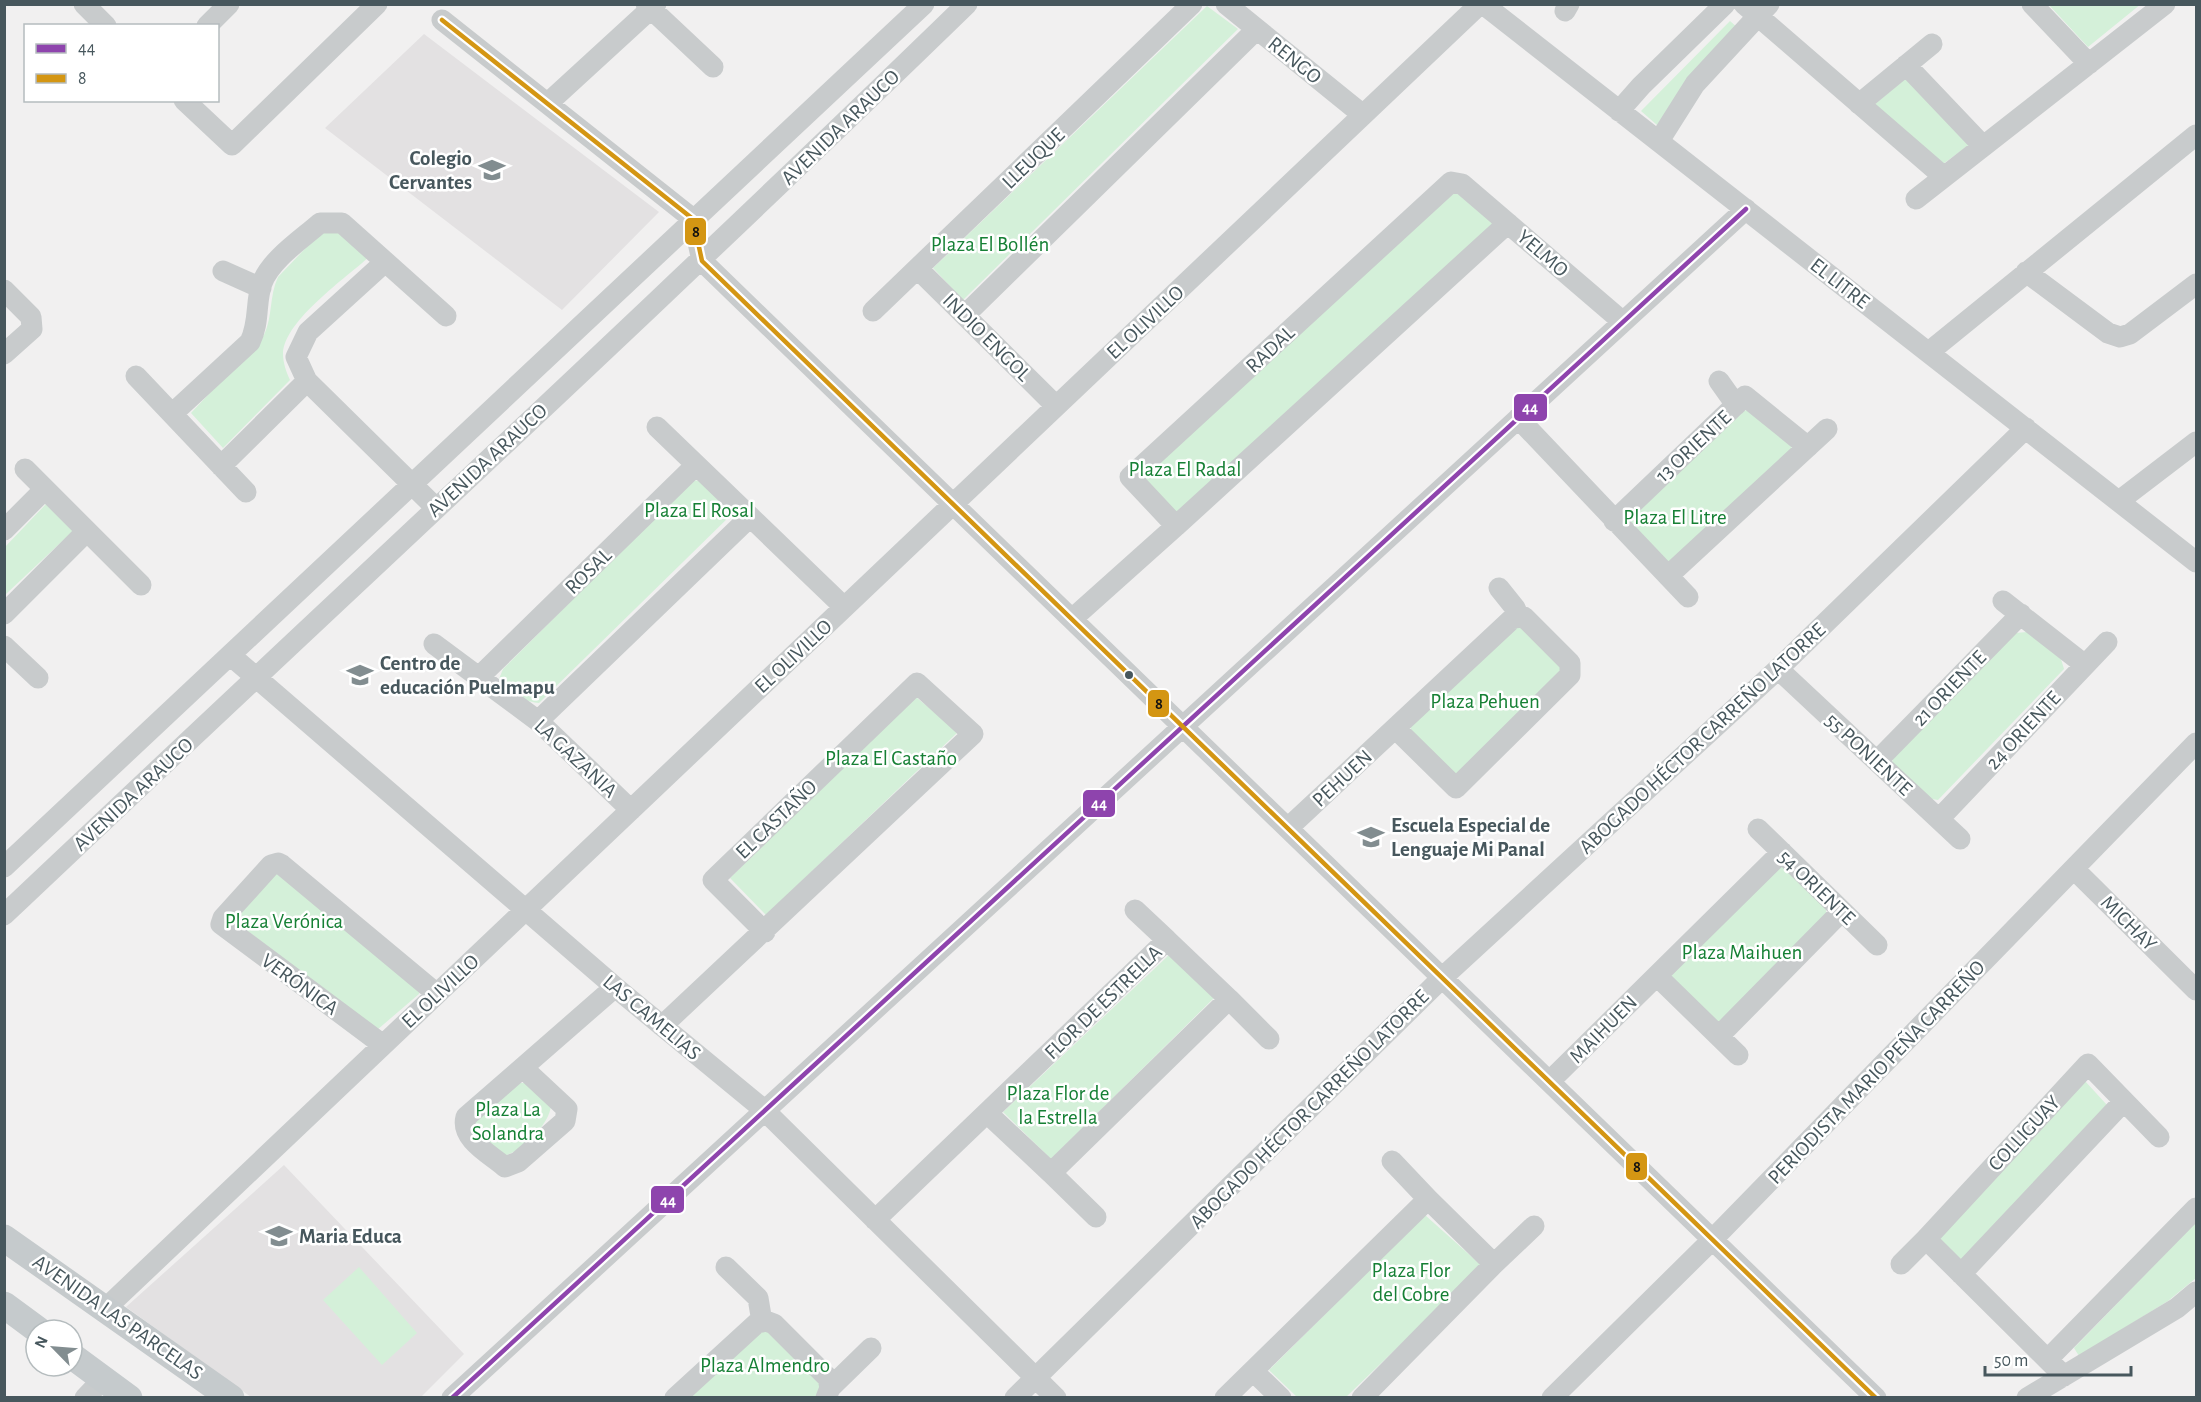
<svg xmlns="http://www.w3.org/2000/svg" width="2201" height="1402" viewBox="0 0 2201 1402" font-family="'Alegreya Sans',sans-serif">
	<rect width="100%" height="100%" fill="#f1f0f0"/>
	<!-- education -->
	<path fill="#e3e1e2" d="M424 34 659 212 562 310 325 128Z
		M284 1165 464 1354 421 1397H251L126 1307Z"/>
	<!-- park -->
	<path fill="#d4f0d9" d="M2141 4 2088 47 2049 5V4Z
		M1207 6 1238 29 963 300 933 268Z
		M1730 21 1738 28 1657 125 1641 111Z
		M1907 77 1969 145 1943 164 1874 105Z
		M1455 187 1498 223 1177 515 1136 474Z
		M336 231 370 256C346 278 285 320 283 353 283 363 286 371 290 380L223 448 191 413 264 335C273 316 269 296 278 277L321 232Z
		M1741 410 1751 411 1791 443 1792 452 1674 565 1665 562 1628 524 1630 513Z
		M692 480 707 482 732 505V514L539 703C523 701 506 694 499 679L503 669Z
		M46 504 73 531 5 595V547Z
		M1525 624 1563 663 1564 674 1462 773 1455 774 1412 735 1410 724 1511 626Z
		M2027 632 2061 659 2064 669 1938 800 1926 798 1891 766 1895 752 2015 633Z
		M916 697 958 732 766 915 730 878Z
		M1774 866H1785L1825 904 1827 917 1723 1025H1714L1670 982 1671 972Z
		M276 868 419 984V994L377 1030 229 917Z
		M1170 954 1215 997 1051 1159 1003 1112Z
		M2085 1081 2107 1105 1962 1260 1937 1238Z
		M511 1083H526L551 1106C549 1125 522 1151 504 1156L472 1129 473 1116Z
		M1425 1215 1482 1266 1346 1397H1297L1269 1370Z
		M2196 1222V1278L2168 1301 2079 1356 2074 1348Z
		M359 1267 417 1333 382 1365 323 1300Z
		M761 1325 823 1380 822 1391 815 1397 682 1398Z"/>
	<g fill="none" stroke-linecap="round" stroke-linejoin="round">
		<!-- minor -->
		<path stroke="#c8cbcc" stroke-width="21" d="M84 4 106 26
			M646 4 713 67
			M1226 4 1363 115
			M1483 4 2196 562
			M1744 4 1944 177
			M2032 4 2089 64
			M1565 11 1569 4
			M442 20 693 219 702 261 1876 1398
			M207 26 229 4
			M1906 65 1983 146
			M184 100 232 145 377 4
			M548 103 656 4
			M1859 104 1932 44
			M1619 111 1641 86 1725 4
			M1659 141 1695 84 1769 4
			M1916 199 2165 4
			M1508 223 1176 526 1130 477 1451 182 1462 184 1623 322
			M385 262 308 332 296 357 307 381 435 507
			M918 269 1056 406
			M223 271 261 288
			M2026 272 2108 333 2120 337 2130 334 2196 284
			M4 290 31 317 32 329 4 354
			M873 311 1192 4
			M965 315 1257 29
			M1929 352 2196 135
			M136 376 246 492
			M1719 381 1736 405
			M172 414 250 342C260 322 255 302 262 283 271 259 302 239 320 223H342L446 316
			M1518 418 1688 597
			M657 427 844 607
			M221 466 307 381
			M25 469 141 585
			M2119 501 2196 442
			M1614 521 1745 396 1808 447
			M4 530 45 489
			M1668 576 1827 429
			M1499 588 1515 608 1519 617
			M2003 601 2085 665
			M4 614 87 531
			M1072 619 1176 526
			M434 644 538 721 631 810
			M4 646 38 678
			M230 655 615 987 763 1109 1056 1398
			M1778 669 1960 839
			M479 677 696 465
			M538 721 750 517
			M1877 761 2021 614
			M1939 819 2107 642
			M1288 828 1513 618 1524 617 1570 663V675L1456 788 1396 729
			M1758 829 1877 945
			M4 867 924 4
			M2074 869 2196 990
			M1135 910 1167 940
			M4 915C325 611 650 312 967 4
			M1657 976 1738 1055
			M1229 999 1269 1039
			M662 1026 973 734 917 683 713 880 765 932
			M1719 1036 1842 911
			M383 1045 221 924 223 918 271 865 278 863 282 865 437 994
			M523 1068 567 1109 565 1121 518 1162 505 1167C490 1154 460 1139 466 1117L615 987
			M1550 1081 1782 852
			M2124 1101 2159 1137
			M1392 1161 1428 1199
			M1051 1173 1096 1217
			M875 1220 1167 940 1229 999 1051 1173 987 1113
			M1494 1264 1534 1226
			M1901 1264 1926 1239
			M726 1267 758 1298 762 1322
			M1961 1274 2124 1101 2088 1064 1926 1239 2064 1376
			M106 1308 1480 4
			M2048 1359 2196 1208
			M1253 1371 1281 1398
			M830 1388 871 1348
			M85 1398 103 1379
			M452 1398 1746 209
			M675 1398 757 1323 766 1321 774 1324 828 1378 830 1388 826 1398
			M1015 1398 1443 977 1778 669 2026 428
			M1225 1398 1428 1199 1494 1264 1362 1398
			M1552 1398 1713 1239 2196 743
			M2027 1398 2177 1308 2196 1292"/>
		<!-- major -->
		<path stroke="#c5cacc" stroke-width="27" d="M4 1238 231 1398
			M4 1305 38 1330
			M72 1356 129 1398"/>
		<!-- bus-1 casing -->
		<g stroke="#fff" stroke-width="9">
			<path id="bus-1" d="M452 1398 1746 209"/>
		</g>
		<!-- bus-2 casing -->
		<g stroke="#fff" stroke-width="9">
			<path id="bus-2" d="M442 20 693 219 702 261 1876 1398"/>
		</g>
		<!-- bus-1 -->
		<use href="#bus-1" stroke="#8e44ad" stroke-width="4.5"/>
		<!-- bus-2 -->
		<use href="#bus-2" stroke="#d49613" stroke-width="4.5"/>
	</g>
	<!-- icons -->
	<defs>
		<g id="school-bare" transform="scale(2.07)"><path d="M0-5L7-2L0 1L-7-2ZM-4 1L0 2.5L4 1V4Q0 6-4 4Z" fill="#828d90" stroke="#fff" stroke-width="2.5" paint-order="stroke"/></g>
	</defs>
	<g fill-rule="evenodd">
		<use href="#school-bare" x="492" y="170"/>
		<use href="#school-bare" x="360" y="675"/>
		<use href="#school-bare" x="1371" y="837"/>
		<use href="#school-bare" x="279" y="1236"/>
	</g>
	<!-- markers -->
	<circle fill="#47575d" stroke="#fff" stroke-width="2" cx="1129" cy="675" r="5"/>
	<g text-anchor="middle" stroke-width="5" stroke-linejoin="round" paint-order="stroke">
		<!-- street labels -->
		<g font-size="21" fill="#47575d" stroke="#fff">
			<text transform="translate(1295 60) rotate(39)" y="7">RENGO</text>
			<text transform="translate(840 127) rotate(-44)" y="7">AVENIDA ARAUCO</text>
			<text transform="translate(1033 158) rotate(-44)" y="7">LLEUQUE</text>
			<text transform="translate(1543 253) rotate(41)" y="7">YELMO</text>
			<text transform="translate(1840 283) rotate(38)" y="7">EL LITRE</text>
			<text transform="translate(1145 322) rotate(-43)" y="7">EL OLIVILLO</text>
			<text transform="translate(987 337) rotate(45)" y="7">INDIO ENGOL</text>
			<text transform="translate(1270 349) rotate(-43)" y="7">RADAL</text>
			<text transform="translate(1693 446) rotate(-43)" y="7">13 ORIENTE</text>
			<text transform="translate(487 460) rotate(-43)" y="7">AVENIDA ARAUCO</text>
			<text transform="translate(588 571) rotate(-44)" y="7">ROSAL</text>
			<text transform="translate(793 656) rotate(-43)" y="7">EL OLIVILLO</text>
			<text transform="translate(1949 688) rotate(-46)" y="7">21 ORIENTE</text>
			<text transform="translate(2023 730) rotate(-47)" y="7">24 ORIENTE</text>
			<text transform="translate(1702 738) rotate(-43)" y="7">ABOGADO HÉCTOR CARREÑO LATORRE</text>
			<text transform="translate(1869 754) rotate(43)" y="7">55 PONIENTE</text>
			<text transform="translate(576 758) rotate(43)" y="7">LA GAZANIA</text>
			<text transform="translate(1342 778) rotate(-43)" y="7">PEHUEN</text>
			<text transform="translate(133 794) rotate(-43)" y="7">AVENIDA ARAUCO</text>
			<text transform="translate(776 819) rotate(-44)" y="7">EL CASTAÑO</text>
			<text transform="translate(1817 887) rotate(44)" y="7">54 ORIENTE</text>
			<text transform="translate(2129 923) rotate(45)" y="7">MICHAY</text>
			<text transform="translate(300 984) rotate(36)" y="7">VERÓNICA</text>
			<text transform="translate(440 991) rotate(-43)" y="7">EL OLIVILLO</text>
			<text transform="translate(1103 1002) rotate(-44)" y="7">FLOR DE ESTRELLA</text>
			<text transform="translate(652 1017) rotate(40)" y="7">LAS CAMELIAS</text>
			<text transform="translate(1603 1029) rotate(-45)" y="7">MAIHUEN</text>
			<text transform="translate(1876 1072) rotate(-46)" y="7">PERIODISTA MARIO PEÑA CARREÑO</text>
			<text transform="translate(1309 1109) rotate(-45)" y="7">ABOGADO HÉCTOR CARREÑO LATORRE</text>
			<text transform="translate(2024 1133) rotate(-47)" y="7">COLLIGUAY</text>
			<text transform="translate(118 1317) rotate(35)" y="7">AVENIDA LAS PARCELAS</text>
		</g>
		<!-- poi labels -->
		<g font-size="21" font-weight="bold" fill="#47575d" stroke="#fff" text-anchor="start">
			<text x="472" y="165" text-anchor="end">Colegio<tspan x="472" dy="24">Cervantes</tspan></text>
			<text x="380" y="670">Centro de<tspan x="380" dy="24">educación Puelmapu</tspan></text>
			<text x="1391" y="832">Escuela Especial de<tspan x="1391" dy="24">Lenguaje Mi Panal</tspan></text>
			<text x="299" y="1243">Maria Educa</text>
		</g>
		<!-- park labels -->
		<g font-size="21" fill="#168035" stroke="#fff">
			<text x="990" y="251">Plaza El Bollén</text>
			<text x="1185" y="476">Plaza El Radal</text>
			<text x="699" y="517">Plaza El Rosal</text>
			<text x="1675" y="524">Plaza El Litre</text>
			<text x="1485" y="708">Plaza Pehuen</text>
			<text x="891" y="765">Plaza El Castaño</text>
			<text x="284" y="928">Plaza Verónica</text>
			<text x="1742" y="959">Plaza Maihuen</text>
			<text x="1058" y="1100">Plaza Flor de<tspan x="1058" dy="24">la Estrella</tspan></text>
			<text x="508" y="1116">Plaza La<tspan x="508" dy="24">Solandra</tspan></text>
			<text x="1411" y="1277">Plaza Flor<tspan x="1411" dy="24">del Cobre</tspan></text>
			<text x="765" y="1372">Plaza Almendro</text>
		</g>
	</g>
	<g stroke="#fff" stroke-width="2">
		<rect x="684" y="217" width="23" height="29" rx="6" fill="#d49613"/>
		<rect x="1513" y="393" width="35" height="29" rx="6" fill="#8e44ad"/>
		<rect x="1147" y="689" width="23" height="29" rx="6" fill="#d49613"/>
		<rect x="1082" y="789" width="34" height="29" rx="6" fill="#8e44ad"/>
		<rect x="1625" y="1152" width="23" height="29" rx="6" fill="#d49613"/>
		<rect x="650" y="1185" width="35" height="29" rx="6" fill="#8e44ad"/>
	</g>
	<g font-size="16" text-anchor="middle" font-weight="bold" fill="#fff">
		<text x="1530" y="413">44</text>
		<text x="1099" y="809">44</text>
		<text x="668" y="1206">44</text>
	</g>
	<g font-size="16" text-anchor="middle" font-weight="bold" fill="#111">
		<text x="696" y="237">8</text>
		<text x="1159" y="709">8</text>
		<text x="1637" y="1172">8</text>
	</g>
	<!-- border -->
	<rect width="2201" height="1402" fill="none" stroke="#47575d" stroke-width="12"/>
	<!-- legend -->
	<rect x="24" y="24" width="195" height="78" fill="#ffffff" stroke="#b5bcbe" stroke-width="1.5"/>
	<rect x="36" y="44" width="30" height="9" fill="#8e44ad" stroke="#b5bcbe" stroke-width="1.5"/>
	<text x="78" y="54" font-size="18" fill="#47575d">44</text>
	<rect x="36" y="74" width="30" height="9" fill="#d49613" stroke="#b5bcbe" stroke-width="1.5"/>
	<text x="78" y="84" font-size="18" fill="#47575d">8</text>
	<!-- north arrow -->
	<g transform="translate(54 1348) rotate(295)"><circle r="28" fill="#ffffff" stroke="#b5bcbe" stroke-width="1.5"/>
	<path d="M0-4.5L10 22L0 15L-10 22Z" fill="#828d90"/>
	<text y="-9" font-size="16" font-weight="bold" text-anchor="middle" fill="#47575d">N</text>
	</g>
	<!-- scale -->
	<path d="M1985 1366v9h146v-9" fill="none" stroke="#47575d" stroke-width="3"/>
	<text x="1994" y="1366" font-size="18" fill="#47575d" stroke="#ffffff" stroke-width="4.5" paint-order="stroke">50 m</text>
</svg>
